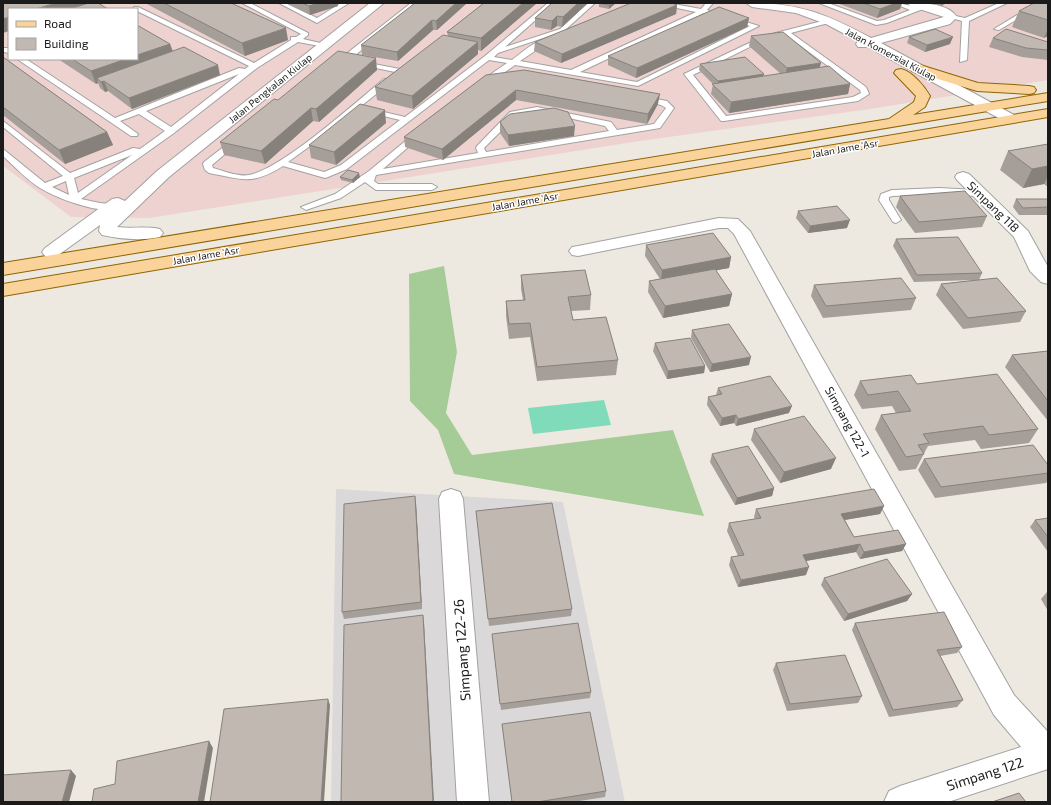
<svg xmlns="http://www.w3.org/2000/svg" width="1051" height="805" viewBox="0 0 1051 805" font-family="'Exo 2',sans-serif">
	<rect width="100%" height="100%" fill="#ede9e1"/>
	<!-- residential -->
	<path fill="#dad8d8" d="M336 489 563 502 625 802H331Z"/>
	<!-- commercial -->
	<path fill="#eed2d0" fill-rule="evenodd" d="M3 3H1048V80L870 109 633 142 149 218 71 217 3 166ZM9 9H137V59H9Z"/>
	<!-- forest -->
	<path fill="#a5cb97" d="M444 266 457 352 446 413 472 455 673 430 704 516 454 474 438 430 410 401 409 274Z"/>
	<!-- pitch -->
	<path fill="#80dbba" d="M604 400 611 425 533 434 528 408Z"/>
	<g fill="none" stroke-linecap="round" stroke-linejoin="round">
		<!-- service casing -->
		<g stroke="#a2a2a2" stroke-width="2">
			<path id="service" d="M242 3H250L308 33V35L303 39 329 45 325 47 298 42 257 68 174 133 81 199 100 203 119 205V209C99 214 58 199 40 188 27 180 15 167 3 156V149L45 183 63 176 3 127V121L70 173 133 148 140 149 165 131 139 114 120 121 138 134 137 136H131L17 59H26L115 118 239 68 245 69 249 66 137 11V9H133L134 7H138L254 63 291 40V37H296L301 34ZM239 74 171 127 146 111ZM132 155 78 193 74 178ZM66 181 69 195 52 187Z
				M279 3H287L317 18 341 3H349L317 23Z
				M411 3H418L347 62H341V58Z
				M548 3H555L505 47 560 29 588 3H595L564 31 498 53 494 57 512 60C522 53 538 37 552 39V43L541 47 520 61 571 70 696 12 653 3H668L701 9 706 3H713L707 10 759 26 638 86 515 65 484 87H478V83L507 63 489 60 347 169 328 177 325 178 283 166C251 186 242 179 209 173L205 170 203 164 204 162 235 138 238 139V143L212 165 213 168C224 171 238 177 249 175 282 169 356 102 384 79H390V83L321 138 288 162 324 172 341 165 400 120 367 112V108L405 117 485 56ZM704 13 750 26 637 82 580 72Z
				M819 3H828L877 21 884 20 910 10 893 3C906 3 912 9 925 5L928 7 887 23 876 25Z
				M999 3H1007L969 21 967 60 960 62 962 21 948 17 951 15 965 18Z
				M1037 3H1045L999 30 994 29Z
				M830 19 832 20V22L791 33 866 87 869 94 858 101 724 121H721L684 74 764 36ZM785 34 860 90 861 93 853 97 726 116 693 75 768 38Z
				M4 48H9V53L4 52Z
				M358 61 400 69 404 71 400 73 361 65H358Z
				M640 96 667 101 674 108 660 128 376 175 374 181 378 184H432L437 187 432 190H376L365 182 341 198 306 210 301 207 335 194 369 171 414 134 417 133 421 136 383 169 478 153 476 148 477 146 510 112 537 107 611 122 617 130 654 124 666 108 661 105 640 100ZM537 111 605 126 609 131 486 152 484 148 516 116Z
				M939 188 977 190 982 193 977 196 939 194 893 196 889 197V200L901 220 896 223 893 222 879 200 881 194 892 190Z"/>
		</g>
		<!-- minor casing -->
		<g stroke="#a2a2a2" stroke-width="2">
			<path id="minor" d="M370 3H384L169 177 117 227C131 229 146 226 160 229L163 233 160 237C141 241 120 239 102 235L99 231 100 225 57 256 51 257 45 256 42 252 45 248 112 199 118 198 125 201 157 171Z
				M746 3C800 3 824 13 871 38L944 17 910 6 908 3C923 3 948 3 957 17L950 24 881 43 1016 116 1018 119 1016 122H1006L868 47H858L856 44 858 41 826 24 796 13 752 7Z
				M963 172 969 174 1028 231 1048 267V284L1041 282 1030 271 1014 237 957 180 955 177 957 174Z
				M719 218 738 219 750 231 1014 695 1048 732V769L948 802H884L889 791 900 786 1021 747 994 715 734 234 728 228H719L578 256 572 255 569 251 572 247 578 246Z
				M451 489 460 492 463 499 489 802H457L439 499 442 492Z"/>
		</g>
		<!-- primary casing -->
		<g stroke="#8f6504" stroke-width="2">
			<path id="primary" d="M917 64 978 83 1029 86 1034 87 1036 90 1034 93 1029 94 977 91 912 71 910 68 912 65Z
				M901 69C913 72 924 86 930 96L925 107 913 115 1048 93V101L3 275V263L889 119 914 102 916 96 894 73 896 70Z
				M1048 109V117L3 296V284Z"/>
		</g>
		<!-- service -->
		<use href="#service" fill="#fff" fill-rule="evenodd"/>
		<!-- minor -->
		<use href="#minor" fill="#fff" fill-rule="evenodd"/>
		<!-- primary -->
		<use href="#primary" fill="#f9d39a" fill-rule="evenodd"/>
	</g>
	<!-- wall -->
	<path fill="#a69e98" d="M145 3H231L288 40 245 56Z
		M285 3H337L338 6 310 15Z
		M415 3H467L437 30H433L398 61 362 55 361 45Z
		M484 3H537L481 51 478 50V54L413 109 377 100 375 87 448 36 447 32Z
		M552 3H588L562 27 557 26 551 30 535 27V18Z
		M599 3H616L609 9 599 7Z
		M837 3H902L900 9 877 18Z
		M933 3H946L941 6Z
		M1048 3V36L1044 38 1012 27 1019 11Z
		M677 5 676 14 561 63 534 51 535 42Z
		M749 18 747 27 636 78 608 65V56Z
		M751 36 821 63 819 68 850 84 848 94 729 113 711 94 713 84 699 70 700 64 763 76 781 74 749 46Z
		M909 37 950 44 925 52 907 43Z
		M993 38 1048 42V60L1022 57 989 47Z
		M170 44 173 51 220 75 132 109 108 91 105 92 100 88 98 83 96 84 58 59H137Z
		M3 57 107 132 113 145 65 164 3 115Z
		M377 70 319 122 313 121 265 164 224 155 220 142 278 100Z
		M486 75 658 104 647 124 516 100 443 160 405 147 404 137Z
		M500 122 574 136 509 146 500 133Z
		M386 123 336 165 311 158 309 145Z
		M1048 144V187L1044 184 1023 188 1000 170 1008 151Z
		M340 177H360L353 183 341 180Z
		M900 196 987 216 982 227 915 233 896 207Z
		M1016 199H1048V215H1019L1013 207Z
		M798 211 847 228 808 233 796 218Z
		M896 239 982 273 979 280 1026 311 1020 322 963 329 936 295 941 284 974 280 914 282 893 246Z
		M646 245 731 257 729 268 715 270 732 294 729 306 663 318 648 292 649 281 660 279 645 256Z
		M521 275 591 295 590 310 571 311 573 320 618 360 616 375 537 381 530 337 509 339 506 316V301L523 300 521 289Z
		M814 285 916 298 911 310 823 318 811 296Z
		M692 330 749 365 710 372 691 338Z
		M655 343 705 366 704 373 667 379 653 351Z
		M1048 351V421L1005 367 1012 355Z
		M860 381 917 384 1038 429 1029 443 981 449 975 440 928 446 916 469 899 471 875 429 881 415 896 413 892 406 862 409 854 395Z
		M718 388 789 413 736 426 734 423 720 426 707 405 708 397 716 395Z
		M754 429 831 469 780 483 751 440Z
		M712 454 774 488 772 496 735 505 710 462Z
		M924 459 1048 465V480L1046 483 935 498 918 470Z
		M415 496 416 503 422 609 344 619 342 612Z
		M884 506 880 514 845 520 854 537 906 544 902 551 860 559 856 552 806 561V575L738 587 729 565 731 557 738 556 727 531 729 523 755 519 754 517 756 509Z
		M476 511 572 609 571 616 489 626Z
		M1048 518V552L1030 527 1035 520Z
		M824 578 912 594 907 601 844 621 821 585Z
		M1047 592H1048V611L1041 599Z
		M855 623 962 647 957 653 940 656 963 700 957 707 889 717 852 630Z
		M492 634 591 692 590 698 501 710Z
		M776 663 862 696 858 703 787 711 773 670Z
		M502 724 606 791 605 797 573 802H512Z"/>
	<!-- shaded-wall -->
	<path fill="#87817c" d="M56 3H99L80 9H36Z
		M318 3H337L338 6 310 15 309 6Z
		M456 3H467L437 30 436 21Z
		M523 3H537L481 51V38Z
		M578 3H588L562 27 563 17Z
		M612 3H616L609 9V5Z
		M896 3H902L900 9 877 18 880 9Z
		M942 3H946L941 6Z
		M677 5 676 14 561 63 562 54Z
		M557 16V26L551 30 552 21Z
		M9 17V31L3 33V19Z
		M749 18 747 27 636 78 637 68Z
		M432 20 433 30 398 61 397 52Z
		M286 28 288 40 245 56 242 43Z
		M1048 29V36L1044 38Z
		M953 37 950 44 925 52 927 45Z
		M478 42V54L413 109 412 96Z
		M170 44 174 56 97 78 98 83 96 84 91 71 126 59H137V55Z
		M376 58 377 70 319 122 316 109Z
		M821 63 818 72 785 77 787 68Z
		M218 65 220 75 132 109 129 98Z
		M764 74 762 80 717 87 718 81Z
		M104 81 108 91 105 92 101 82Z
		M850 84 848 94 729 113 731 102Z
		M516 90V100L443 160 442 149Z
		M660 94 658 104 647 124 648 114Z
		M311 108 313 121 265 164 261 151Z
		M385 110 386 123 336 165 334 152Z
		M575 126 574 136 509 146 508 135Z
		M107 132 113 145 65 164 59 150Z
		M1048 166V176L1044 184 1023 188 1032 169Z
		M359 173 360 177 353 183 352 180Z
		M850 220 847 228 808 233 810 226Z
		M731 257 729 268 661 281 662 270Z
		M732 294 729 306 663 318 665 306Z
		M751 357 749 365 710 372 712 364Z
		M705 366 704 373 667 379 668 371Z
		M792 406 789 413 736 426 738 419Z
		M736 415 734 423 720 426 722 418Z
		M836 458 831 469 780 483 784 472Z
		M774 488 772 496 735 505 737 498Z
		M415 496 416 503 422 609 421 602Z
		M884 506 880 514 838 521 841 514Z
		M860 544 856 552 800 562 803 555Z
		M906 544 902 551 860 559 864 552Z
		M809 567 806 575 738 587 741 580Z
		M912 594 907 601 844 621 848 614Z
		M423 615 424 622 434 802H433Z
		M328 699 330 705 324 802H321Z
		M209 741 213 748 204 802H198Z
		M71 770 76 776 69 802H62Z"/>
	<!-- building -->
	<path fill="#c1b8b1" stroke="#87817c" d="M3 3H56L36 9H9V17L3 19Z
		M89 3H98L108 9H69Z
		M164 3H231L286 28 242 43Z
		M302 3H318L309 6Z
		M415 3H456L436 21 432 20 397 52 361 45Z
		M484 3H523L481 38 447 32Z
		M552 3H578L563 17 557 16 552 21 535 18Z
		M599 3H612L609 5Z
		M631 3H671L677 5 562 54 535 42Z
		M863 3H896L880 9Z
		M1034 3H1048V20L1019 11Z
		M719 7 749 18 637 68 608 56Z
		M137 25 170 44 137 55Z
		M935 29 953 37 927 45 909 37Z
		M1006 29 1048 42V50L1026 48 993 38Z
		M783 32 821 63 787 68 751 36Z
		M443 35 478 42 412 96 375 87Z
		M184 47 218 65 129 98 104 81 101 82 97 78Z
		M338 51 376 58 316 109 311 108 261 151 220 142 274 99 278 100Z
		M3 57 107 132 59 150 3 107Z
		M745 57 764 74 718 81 700 64Z
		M72 59H126L91 71Z
		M829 66 850 84 731 102 712 84Z
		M524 70 660 94 648 114 516 90 442 149 404 137 486 75Z
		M360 104 385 110 334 152 309 145Z
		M554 108 568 112 575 126 508 135 500 122 510 114Z
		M1048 144V166L1032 169 1008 151Z
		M348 170 359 173 352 180 340 177Z
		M965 191 987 216 919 222 900 196Z
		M1016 199H1048V207L1023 208Z
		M837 206 850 220 810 226 798 211Z
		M713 233 731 257 662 270 646 245Z
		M958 237 982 273 917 275 896 239Z
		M715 269 732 294 665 306 649 281Z
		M585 270 591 295 568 297 573 320 606 317 618 360 537 367 530 323 509 324 506 301 525 300 521 275Z
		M901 278 916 298 826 306 814 285Z
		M997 278 1026 311 968 318 941 284Z
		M729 324 751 357 712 364 692 330Z
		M690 338 705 366 668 371 655 343Z
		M1048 351V401L1012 355Z
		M997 374 1038 429 989 435 983 426 923 434 929 443 918 445 924 454 906 457 881 415 911 411 898 391 868 395 860 381 911 375 917 384Z
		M770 376 792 406 738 419 736 415 722 418 708 397 722 394 718 388Z
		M804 416 836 458 784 472 754 429Z
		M1033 445 1048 465V473L941 487 924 459Z
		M748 446 774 488 737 498 712 454Z
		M874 489 884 506 841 514 854 537 898 530 906 544 864 552 860 544 803 555 809 567 741 580 731 557 744 555 729 523 761 518 756 509Z
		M415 496 421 602 342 612 344 504Z
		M552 503 572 609 488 619 476 511Z
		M1048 518V537L1035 520Z
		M887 559 912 594 848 614 824 578Z
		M944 612 962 647 937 650 963 700 893 710 855 623Z
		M423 615 433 802H341L344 625Z
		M578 623 591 692 500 704 492 634Z
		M845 655 862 696 790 704 776 663Z
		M328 699 321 802H210L224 709Z
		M590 712 606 791 537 802H512L502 724Z
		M209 741 198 802H92L94 789 115 784 117 761Z
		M71 770 62 802H3V775Z
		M1019 793 1026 802H992Z"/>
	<g text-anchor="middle" stroke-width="3" stroke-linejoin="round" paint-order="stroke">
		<!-- far-street labels -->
		<g font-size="10" fill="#1b1b1b" stroke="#fff">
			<text transform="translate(891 54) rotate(28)" y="4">Jalan Komersial Kiulap</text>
			<text transform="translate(270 88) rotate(-39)" y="4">Jalan Pengkalan Kiulap</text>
			<text transform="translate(845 148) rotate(-10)" y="4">Jalan Jame 'Asr</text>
			<text transform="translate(525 201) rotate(-10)" y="4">Jalan Jame 'Asr</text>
			<text transform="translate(206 255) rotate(-10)" y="4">Jalan Jame 'Asr</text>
		</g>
		<!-- street labels -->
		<g font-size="12" fill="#1b1b1b" stroke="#fff">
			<text transform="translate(993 207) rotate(44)" y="4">Simpang 118</text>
			<text transform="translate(847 422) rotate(61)" y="4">Simpang 122-1</text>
		</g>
		<!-- near-street labels -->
		<g font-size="14" fill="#1b1b1b" stroke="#fff">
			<text transform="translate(462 650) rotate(-94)" y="5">Simpang 122-26</text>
			<text transform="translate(985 774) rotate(-18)" y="5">Simpang 122</text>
		</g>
	</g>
	<!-- border -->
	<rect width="1051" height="805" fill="none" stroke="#1b1b1b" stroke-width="8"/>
	<!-- legend -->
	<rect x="8" y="8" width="130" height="52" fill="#ffffff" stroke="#a4a4a4"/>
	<rect x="16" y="21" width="20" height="6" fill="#f9d39a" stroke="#a4a4a4"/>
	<text x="44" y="28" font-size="12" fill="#1b1b1b">Road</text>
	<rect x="16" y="38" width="20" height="12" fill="#c1b8b1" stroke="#a4a4a4"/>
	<text x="44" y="48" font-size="12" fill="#1b1b1b">Building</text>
</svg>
